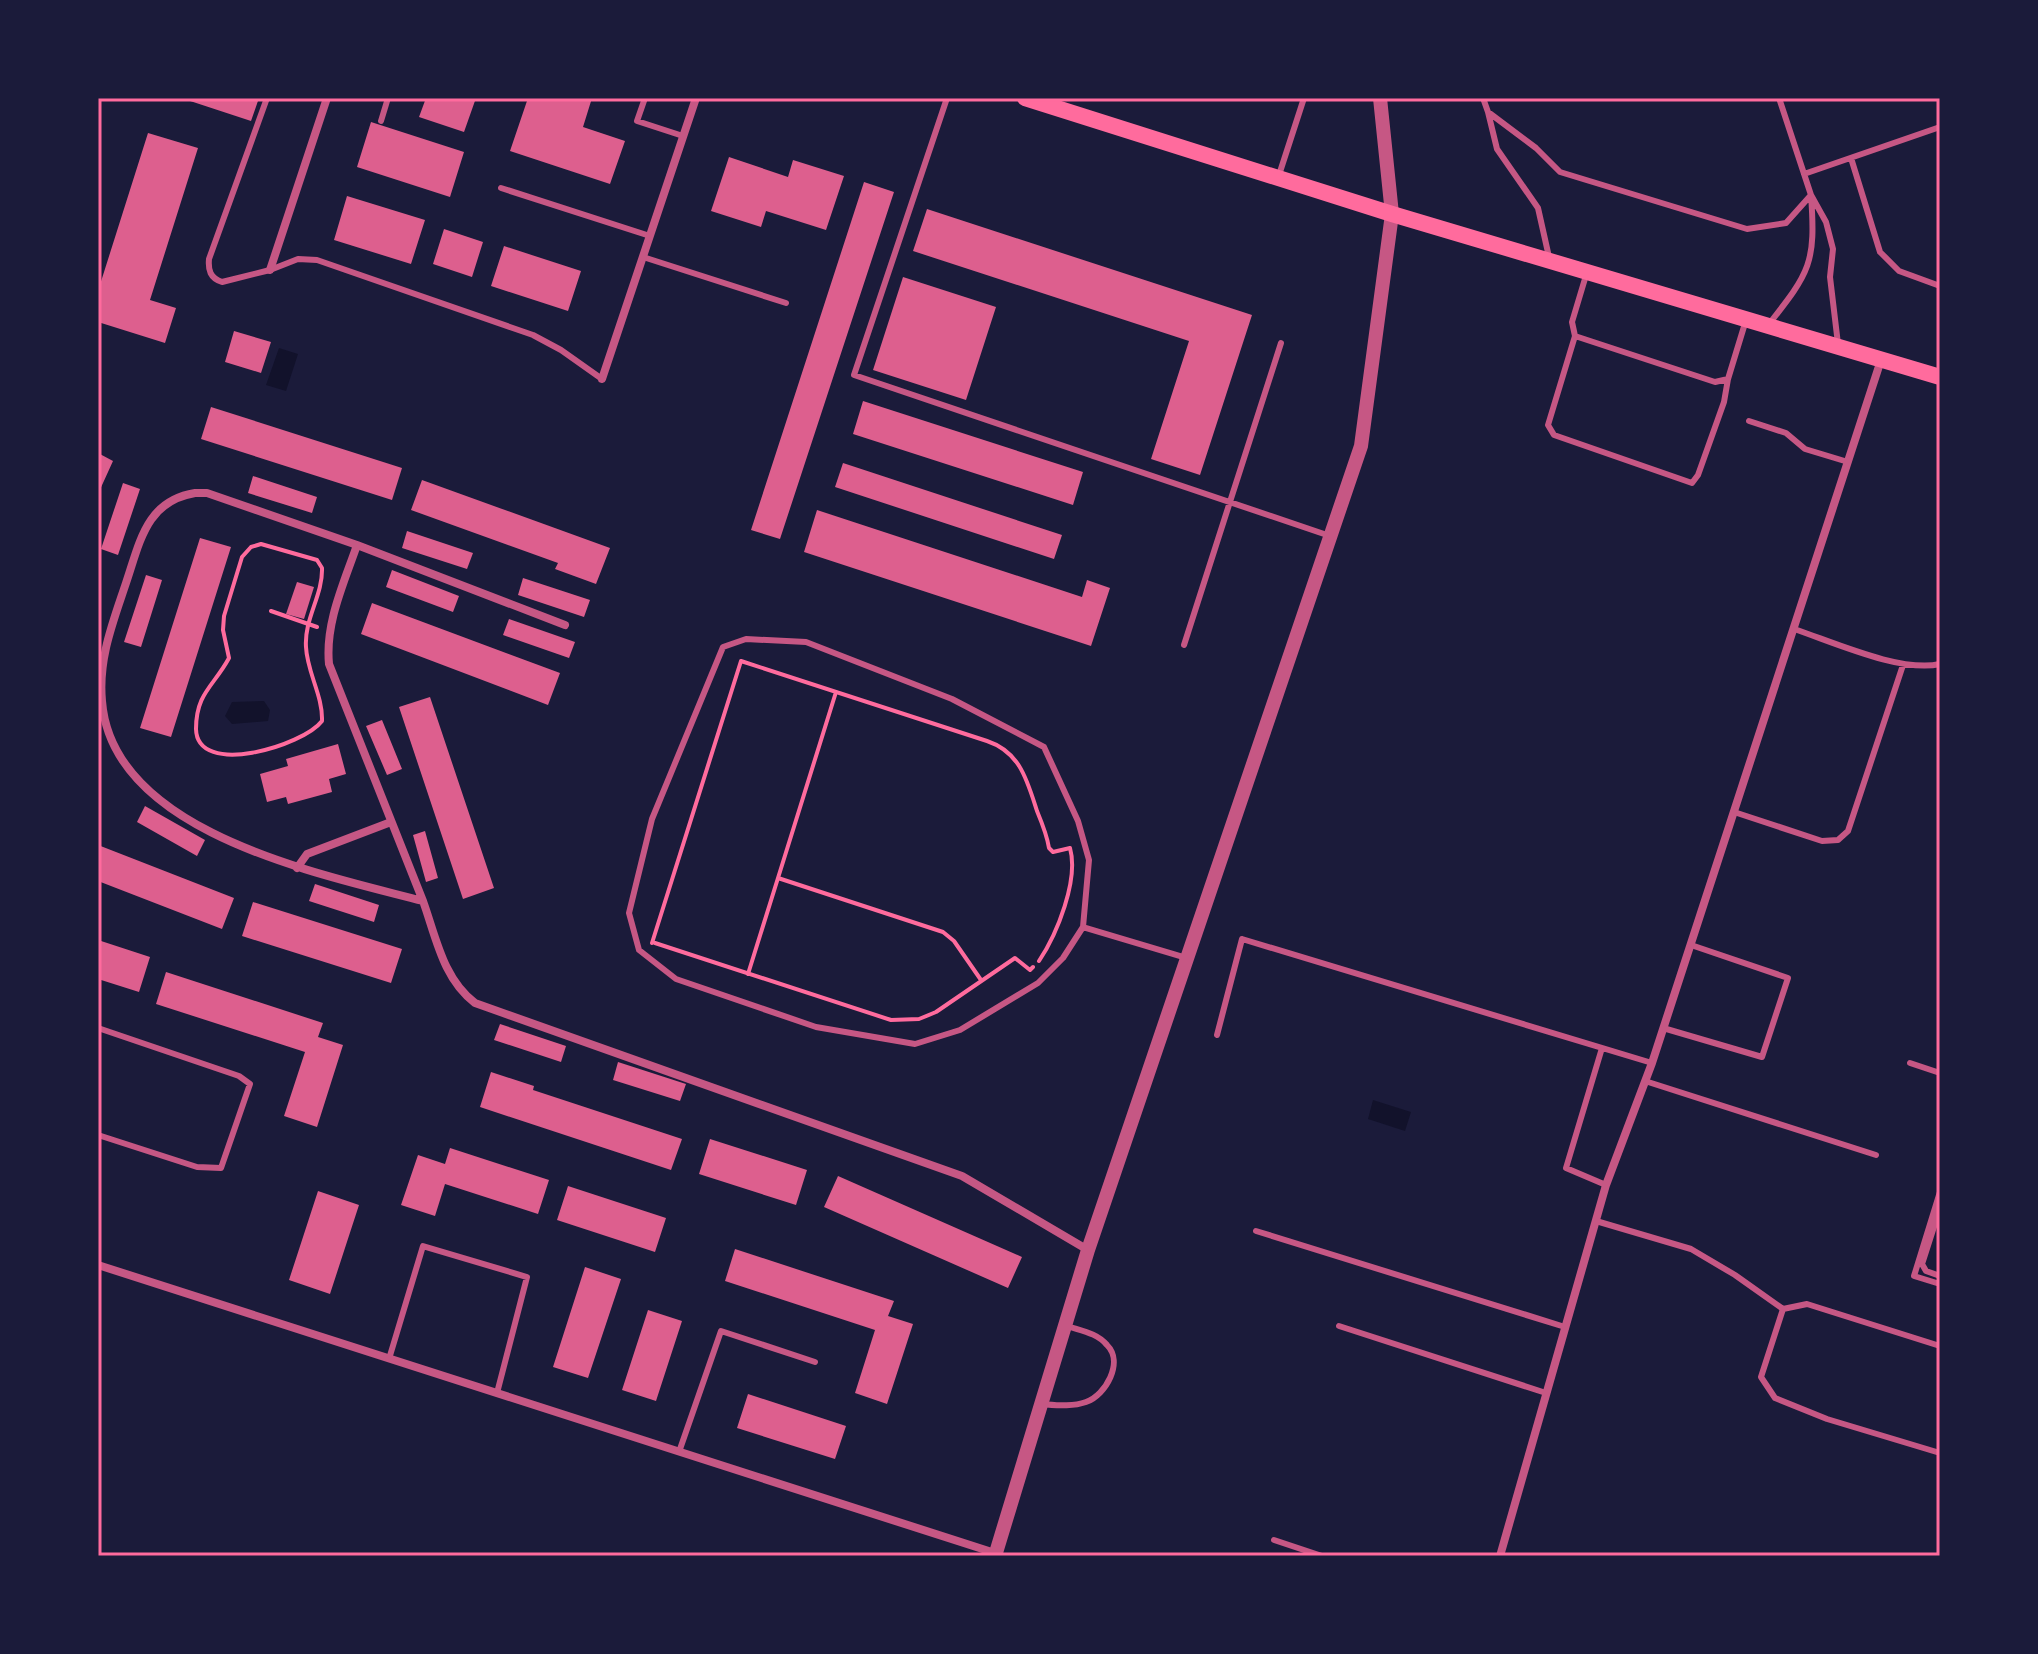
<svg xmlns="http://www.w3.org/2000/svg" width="2038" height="1654" viewBox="0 0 2038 1654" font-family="Arial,sans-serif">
	<rect width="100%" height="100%" fill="#1b1b3a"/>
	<!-- water -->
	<path fill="#12122b" d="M279 348 298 354 286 391 266 385Z
		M264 701 270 710 268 721 232 724 225 716 232 702Z
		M1373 1100 1411 1112 1405 1131 1368 1119Z"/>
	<!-- building -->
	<path fill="#dd5f8e" d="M181 98H259L251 121Z
		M426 98H476L464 132 419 117Z
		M528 98H592L583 127 625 141 610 184 510 151Z
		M371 122 464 152 450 197 357 167Z
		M148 133 198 148 150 300 176 308 165 343 98 322V291Z
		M729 157 788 177 793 160 844 176 826 230 766 211 761 227 711 211Z
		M864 182 894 192 780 539 751 530Z
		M347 196 425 220 411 264 334 240Z
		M927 209 1252 315 1200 475 1151 459 1189 341 913 251Z
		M444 229 483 242 472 277 433 264Z
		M504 246 581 271 568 311 491 286Z
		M903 277 996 307 966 400 873 370Z
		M234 331 271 342 261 373 225 362Z
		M863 401 1083 472 1073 505 853 434Z
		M211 407 402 468 392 500 201 439Z
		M98 453 113 461 98 494Z
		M843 463 1062 535 1054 559 835 487Z
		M253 476 317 497 312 513 248 493Z
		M422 480 610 548 596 584 555 569 558 563 411 510Z
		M123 483 140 489 118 555 101 549Z
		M817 510 1082 597 1087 580 1110 588 1091 646 804 552Z
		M407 531 473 553 467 569 402 548Z
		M200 538 231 547 171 737 140 728Z
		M392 570 459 596 453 612 386 587Z
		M146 575 162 580 141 647 124 642Z
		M523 578 590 600 584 617 518 595Z
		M297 582 314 587 304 619 286 614Z
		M372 603 560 673 548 705 361 634Z
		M509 619 575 642 569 658 503 635Z
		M430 697 494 888 463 899 399 707Z
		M382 720 402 769 387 775 366 726Z
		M338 744 346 774 329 779 332 792 288 804 286 797 267 802 260 774 288 766 286 759Z
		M145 806 205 840 197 856 137 822Z
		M425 831 438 878 426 882 413 835Z
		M98 845 234 898 222 929 98 881Z
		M315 884 379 905 374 922 309 901Z
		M253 902 402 949 391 983 242 936Z
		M98 940 150 957 139 992 98 979Z
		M166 972 323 1023 318 1037 343 1045 317 1127 284 1116 305 1052 156 1004Z
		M500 1024 566 1046 561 1062 494 1040Z
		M618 1062 686 1084 680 1101 613 1080Z
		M491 1072 534 1086 533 1090 682 1139 671 1170 480 1107Z
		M710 1139 807 1170 796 1205 699 1174Z
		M450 1148 549 1180 538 1214 445 1184 435 1216 401 1205 418 1155 445 1164Z
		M838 1176 1022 1257 1008 1288 824 1207Z
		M568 1186 666 1218 655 1252 557 1220Z
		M318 1191 359 1205 330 1294 289 1280Z
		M735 1249 894 1301 888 1316 913 1324 887 1404 855 1393 875 1330 725 1281Z
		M585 1267 621 1279 588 1378 553 1367Z
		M648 1310 682 1321 656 1401 622 1390Z
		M748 1394 846 1426 835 1459 737 1428Z"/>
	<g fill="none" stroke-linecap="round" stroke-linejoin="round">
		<!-- path -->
		<path stroke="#ff6b9d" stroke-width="4" d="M261 544 317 560 322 568C323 595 304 619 306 647 307 672 323 696 322 721 303 746 197 778 196 729 196 693 214 686 229 658L223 630 224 616 242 557 251 547Z
			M271 611 317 627
			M778 878 836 692
			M652 943 741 661 987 741C1020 752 1027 780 1037 811 1042 823 1047 835 1049 848L1053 852 1070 848C1079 880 1057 934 1039 961
			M655 943 891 1020 919 1019 936 1012 1015 958 1030 970 1033 967
			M748 974 778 878 943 932 954 941 981 980"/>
		<!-- service -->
		<path stroke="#c65784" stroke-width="6" d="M267 98 209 259C208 270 210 278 222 282L270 270 298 259 317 260 533 335 561 350 602 379
			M645 98 637 121 683 136
			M947 98 854 375 1330 536
			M1483 98 1488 112 1536 148 1560 172 1747 229 1786 223 1811 195 1779 98
			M1488 112 1497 149 1538 208 1549 257
			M381 121 388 98
			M1851 158 1880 252 1899 271 1940 286
			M1804 174 1940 127
			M1279 175 1304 98
			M501 188 650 236
			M643 257 786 303
			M1587 272 1572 322 1575 336 1715 382 1728 379 1746 320
			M1769 324C1810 272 1816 263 1811 195L1826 222 1833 249 1830 277 1838 344
			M1575 336 1548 425 1554 435 1692 483 1698 475 1724 402 1728 379
			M1749 421 1786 433 1805 449 1848 462
			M1794 629C1833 642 1901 673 1940 664
			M1184 645 1281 343
			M1734 812 1822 841 1838 840 1848 831 1903 665
			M1083 927 1063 958 1038 983 960 1030 915 1044 816 1027 676 979 639 950 629 913 652 819 723 647 746 639 806 642 952 699 1044 747 1078 821 1089 860 1083 927 1187 958
			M98 1028 239 1076 250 1084 221 1168 197 1167 98 1135
			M1663 1028 1762 1057 1788 978 1691 945
			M1217 1035 1242 939 1652 1063
			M1602 1048 1566 1168 1606 1185
			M1910 1063 1940 1073
			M1645 1081 1876 1155
			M1940 1192 1914 1276 1940 1284
			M1940 1208 1922 1264 1926 1271 1940 1276
			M1596 1221 1691 1249 1735 1275 1783 1309
			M1256 1231 1565 1327
			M1339 1326 1546 1393
			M1940 1346 1807 1304 1783 1309 1761 1377 1775 1398 1827 1419 1940 1453
			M389 1359 423 1246 527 1277 497 1393
			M1041 1404C1056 1405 1072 1407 1086 1402 1106 1395 1124 1362 1107 1345 1097 1333 1082 1331 1067 1326
			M679 1452 721 1331 815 1362
			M1274 1540 1322 1556"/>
		<!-- minor -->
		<path stroke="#c65784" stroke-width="8" d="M270 270 327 98
			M602 379 696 98
			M195 493H207L357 545C344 583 325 623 329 664L423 901C321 874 112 833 102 701 98 659 113 622 126 583 140 542 146 501 195 493Z
			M357 545 565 625
			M297 868 307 854 391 822
			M423 901C436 937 443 979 475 1003L962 1176 1088 1250
			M98 1265 995 1553
			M1500 1556 1606 1185 1652 1063 1881 360"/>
		<!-- tertiary -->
		<path stroke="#c65784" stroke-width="14" d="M995 1556 1088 1250 1361 446 1392 214 1380 98"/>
		<!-- secondary -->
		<path stroke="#ff6b9d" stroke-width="16" d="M1025 98 1392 214 1940 377"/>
	</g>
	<!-- border -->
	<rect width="2038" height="1654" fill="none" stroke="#1b1b3a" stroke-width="200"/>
	<rect x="100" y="100" width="1838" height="1454" fill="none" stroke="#ff6b9d" stroke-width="3"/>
</svg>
